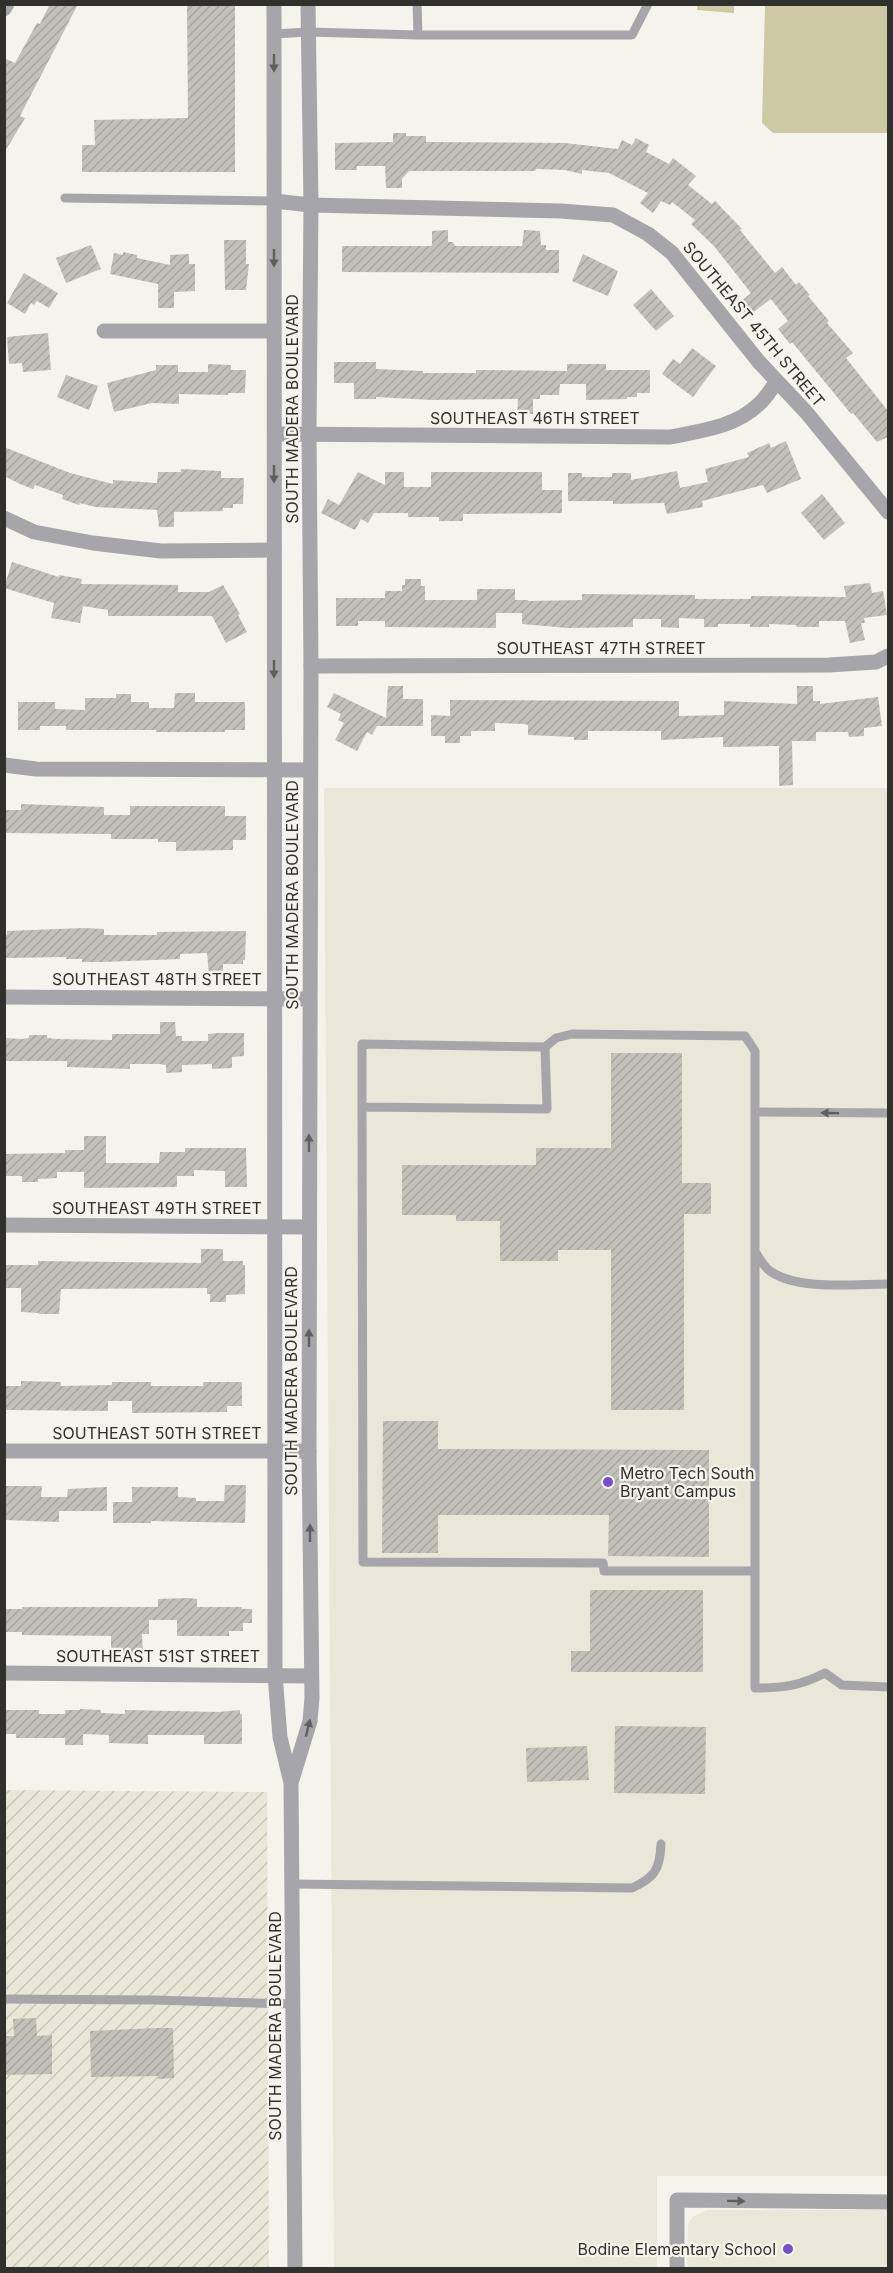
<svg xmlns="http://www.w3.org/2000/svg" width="893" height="2273" viewBox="0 0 893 2273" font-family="Inter,sans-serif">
	<defs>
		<pattern id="industrial-furrows" width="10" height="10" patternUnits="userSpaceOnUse" patternTransform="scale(1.5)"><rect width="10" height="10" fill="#e9e7d8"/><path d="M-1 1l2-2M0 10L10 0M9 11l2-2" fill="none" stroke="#c8c6ba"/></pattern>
		<pattern id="building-hatch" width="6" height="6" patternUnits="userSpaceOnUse" patternTransform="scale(1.5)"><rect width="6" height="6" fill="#c1c1b9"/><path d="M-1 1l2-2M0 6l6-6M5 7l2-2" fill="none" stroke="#a6a69f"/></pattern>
	</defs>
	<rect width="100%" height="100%" fill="#f5f4ec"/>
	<!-- built -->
	<path fill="#e9e7d8" d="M324 788H888V2176H657V2268H334Z
		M707 2210H888V2268H687L688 2223 694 2216Z"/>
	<!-- industrial -->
	<path fill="url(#industrial-furrows)" d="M5 1790 267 1792 269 2268H5Z"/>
	<!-- park -->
	<path fill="#cdc9a4" d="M697 5H734V13L697 10Z
		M765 5H888V133H773L762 123Z"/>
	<!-- building -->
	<path fill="url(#building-hatch)" d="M50 4H78L20 116 25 118 4 153V58L15 63 37 23 40 24Z
		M235 4V172H82V145H95L94 120 188 118 187 5Z
		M393 133H406V136H426V142L565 143 618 149 622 140 632 145 636 138 649 145 646 152 669 164 673 158 696 176 688 185 712 204 715 201 742 229 740 230 775 273 782 267 796 285 799 282 810 295 808 296 829 321 827 323 853 353 846 358 888 411V437L877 442 853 413 851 414 792 342 790 344 778 329 788 321 771 299 748 316 738 304 751 293 714 246 691 224 695 220 672 202 670 205 661 201 653 213 640 203 648 193 609 173 582 170V174L565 170 536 169 535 171H409L402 179V188H386L385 166H357V170H335V143L393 142Z
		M448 230V242H453L455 246H522L524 230 540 231 541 245H546V250H559V273L342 272V246H431L432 245V231Z
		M224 240H246V264H249L246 290H225Z
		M91 245 101 269 66 283 56 258Z
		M123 252 137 255V258L170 265V255L189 254V264H195V291L174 292V308H158V284L110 274 114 253 123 255Z
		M583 254 618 271 608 296 572 281Z
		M24 273 58 293 49 308 37 301 34 305 31 303 25 314 7 303Z
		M651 289 674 316 656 331 633 305Z
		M48 333 51 370 23 372 22 363 9 364 7 337Z
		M692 348 716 366 693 397 662 374 673 359 680 364Z
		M334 362H376V369L423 371V373H476V370L567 371V364H606V370H650V393H637V397H627V399L586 400V384H560L559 395H540V399H533V414H517L518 399 432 400 376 397V399H354V383H334Z
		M208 364 231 365V370H246L245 393H228V395L179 394V404L152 403 114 412 107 383 156 370V365H178V372H208Z
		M66 375 98 386 89 410 57 397Z
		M786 441 801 479 767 493 763 485 702 501 703 507 667 514 664 503 613 504V501H568V473H582V477H612V473H631V480L677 471 680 488 708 482 705 469 749 457 747 453 769 443 771 448Z
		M4 447 70 473 113 484V480L157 483 158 472H181V469L221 471V478H244L243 504H233V508H223V511L174 512V527H159L157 510 95 507 80 503 79 505 62 499 63 495 35 485 33 489 20 484 4 476Z
		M358 472 385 485V472H404V487H431V472H542V490H562V513L463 514V521H439V517H408V513H374L368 523 361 519 355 530 321 513 328 499 339 505Z
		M822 494 845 523 824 540 801 513Z
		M12 562 59 577V575L82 579 81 584 178 585V592H209L223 585 240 614 238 615 247 632 226 643 212 616H108V610L83 606 80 623 51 618 54 603 4 588Z
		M405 579H421V586H425V600H477V589H515V600H528V601L582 600V594L695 595V599H751V596L846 597 844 586 870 583 872 593 883 591 887 615 864 618 865 623H861L865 640 850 643 845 621H819V627H797L796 625 769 624V627H750V624H718V627H704V619L679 618V628L661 627V619H633V627L568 628 522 624V613H496V628L385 627V621H358V626H336V598H385V591H402V585H405Z
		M388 686H403V699H423V726H377L372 735 367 732 357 751 335 740 344 723 338 720 341 714 327 707 334 693 386 718Z
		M797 686H813V701H820V704L878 697 882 726 864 728V736L849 737 848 732H816V741H792L793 785 779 786V746L723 747V737L661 740V731H588V740H574V737L528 735V725L524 724 495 723V731H471V736H460V743H445V736H431V715L450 716V700L679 701V716L724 715V701L797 704Z
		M175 693H195V702H245V730H225V732H156V730H66V726H40V730H18V702H55V709L85 710V698H116V694H131V702H149V708H174Z
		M21 804 104 807V815H130V806H225V816H246V840H233V850L176 851V842H158V839H111V834L4 833V810H21Z
		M84 928 104 929V935H157V932L246 931 245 960H243V964H223V976L209 975 207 953 180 954V959L103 962H82V959H66V957L4 958V935H7V931Z
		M160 1022H175L176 1036H182V1041H208V1034L218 1033H244V1056L232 1057V1068L212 1069V1064L182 1065V1072L166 1073V1065L159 1064H130V1069L67 1067V1061H4V1038L22 1039 29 1038V1035H47V1038L58 1039 112 1040V1034H160Z
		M611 1053H682V1183H711V1214H684V1410H611V1250H558V1261H500V1221H456V1215H402V1165H536V1148H611Z
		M84 1136H106V1163H159L160 1152H185V1148H246L247 1187H225V1171L194 1170V1176H177V1187L84 1188V1172H57V1178L38 1179V1182H22V1176H4V1154L65 1153V1150H84Z
		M201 1249H223V1261H243V1265H245V1294L226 1295V1302H210V1294H207V1288L61 1289 59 1314H39V1313L21 1312V1288H4V1265H38V1261L201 1263Z
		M21 1381 61 1382V1386L112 1385V1382H151V1386H203V1382H242V1406H227V1412L132 1413V1401H108V1411L4 1410V1386H21Z
		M383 1421H438V1449L709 1450V1557L608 1556 609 1515H438V1553H382Z
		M225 1485H246L245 1523 151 1521V1523H113V1502H132V1487H178V1497L196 1498V1501H224Z
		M4 1486H42L41 1497H67L68 1489 107 1487V1511H59V1522L4 1520Z
		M590 1590H703V1672H571V1651H590Z
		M188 1598 197 1599V1607H242V1609H252V1623H243V1631H229V1636H177V1620H149V1634H142L143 1653H111V1636L22 1635V1632H4V1609H22V1607H158V1599Z
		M80 1709 101 1710V1713L125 1714V1710L219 1712 240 1710V1714H242V1744H204V1735H148V1744L109 1743V1735L83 1734V1745H65V1738H16V1734H4V1710H39V1714H65V1710H80Z
		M615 1726 706 1727 705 1794 614 1793Z
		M587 1746 589 1780 527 1782 526 1748Z
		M36 2018 37 2036 52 2035V2074L4 2075V2036H14L13 2019Z
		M157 2028H173L174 2078 158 2079V2076L91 2077 90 2031Z"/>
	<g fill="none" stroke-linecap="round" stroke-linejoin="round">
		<!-- service -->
		<path stroke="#a6a5a9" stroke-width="9" d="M417 4 418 35H632L648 4
			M274 34 308 32 418 35
			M65 198 274 201
			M362 1107V1044L545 1047
			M755 1112 888 1113
			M756 1253C760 1259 764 1267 770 1271 798 1291 855 1284 888 1284
			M755 1571H604L603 1563 363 1562 362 1107 547 1109 545 1047 556 1038 572 1034 745 1036 755 1051V1688C782 1688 800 1686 825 1673L842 1685 888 1687
			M292 1884 632 1888C654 1878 660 1870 661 1844
			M4 1999 154 2000 293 2004"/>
		<!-- minor -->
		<path stroke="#a6a5a9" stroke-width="15" d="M4 9 7 4
			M274 201 311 205 561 211 613 215 648 234 672 253 759 362 806 412 888 512
			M104 331H274
			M275 434 670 437C700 431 736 427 759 404 766 398 771 389 777 381
			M4 518 34 532 93 543 161 551 274 550
			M311 666 829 665 876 662 888 656
			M4 765 36 769 310 770
			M4 997 309 999
			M4 1225 309 1227
			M4 1451H309
			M4 1673 311 1676
			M677 2268V2200L888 2202"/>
		<!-- tertiary -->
		<path stroke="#a6a5a9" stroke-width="15" d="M274 4 275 1675 280 1737 291 1783 295 2268
			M291 1783 310 1721 312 1698 309 1451 311 666 309 434 311 205 308 4"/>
	</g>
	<!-- one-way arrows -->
	<defs><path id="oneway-solid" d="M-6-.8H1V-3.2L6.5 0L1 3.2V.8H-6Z" transform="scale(1.5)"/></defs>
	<g fill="#5f5f5f">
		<use href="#oneway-solid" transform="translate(274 63) rotate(90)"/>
		<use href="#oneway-solid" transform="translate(274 258) rotate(90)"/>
		<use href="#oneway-solid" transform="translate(274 474) rotate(90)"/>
		<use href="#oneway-solid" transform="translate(274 669) rotate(90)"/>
		<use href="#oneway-solid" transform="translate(830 1113) rotate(-179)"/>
		<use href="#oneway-solid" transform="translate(309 1143) rotate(-90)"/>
		<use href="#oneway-solid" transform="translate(309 1338) rotate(-90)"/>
		<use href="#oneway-solid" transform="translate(310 1533) rotate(-90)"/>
		<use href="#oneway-solid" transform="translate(308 1728) rotate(-76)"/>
		<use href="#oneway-solid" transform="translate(736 2201) rotate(1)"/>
	</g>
	<!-- markers -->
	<g fill="#7650c9" stroke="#f5f4ec" stroke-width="2">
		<circle cx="608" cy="1482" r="6"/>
		<circle cx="788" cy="2249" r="6"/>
	</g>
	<g text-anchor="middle" stroke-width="4.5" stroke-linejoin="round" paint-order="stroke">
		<!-- street labels -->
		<g font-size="16" fill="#30302d" stroke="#f5f4ec">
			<text transform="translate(754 324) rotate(50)" y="6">SOUTHEAST 45TH STREET</text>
			<text transform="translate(292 409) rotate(-90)" y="6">SOUTH MADERA BOULEVARD</text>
			<text x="535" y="424">SOUTHEAST 46TH STREET</text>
			<text x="601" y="654">SOUTHEAST 47TH STREET</text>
			<text transform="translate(292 895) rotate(-90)" y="6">SOUTH MADERA BOULEVARD</text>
			<text x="157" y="985">SOUTHEAST 48TH STREET</text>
			<text x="157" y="1214">SOUTHEAST 49TH STREET</text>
			<text transform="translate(291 1381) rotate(-90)" y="6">SOUTH MADERA BOULEVARD</text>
			<text x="157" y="1439">SOUTHEAST 50TH STREET</text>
			<text x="158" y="1662">SOUTHEAST 51ST STREET</text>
			<text transform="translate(275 2026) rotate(-90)" y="6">SOUTH MADERA BOULEVARD</text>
		</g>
		<!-- poi labels -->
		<g font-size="16" fill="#30302d" stroke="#f5f4ec" text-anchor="start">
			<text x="620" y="1479">Metro Tech South<tspan x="620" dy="18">Bryant Campus</tspan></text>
			<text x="776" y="2255" text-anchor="end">Bodine Elementary School</text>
		</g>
	</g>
	<!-- border -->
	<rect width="893" height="2273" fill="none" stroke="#30302d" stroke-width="12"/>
</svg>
